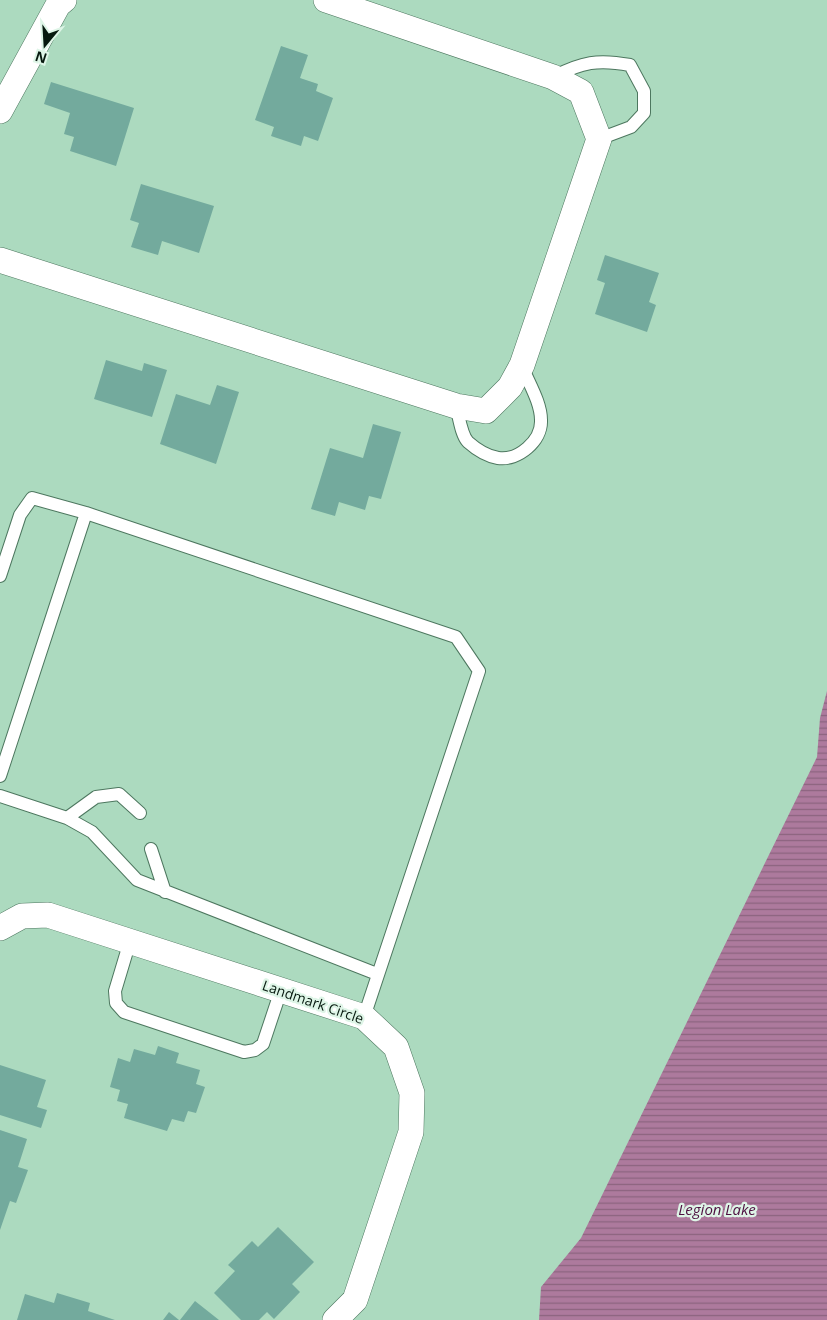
<svg xmlns="http://www.w3.org/2000/svg" width="827" height="1320" viewBox="0 0 827 1320" font-family="'Open Sans',sans-serif">
	<defs>
		<pattern id="water-rules" width="6" height="5" patternUnits="userSpaceOnUse" patternTransform="scale(1.25)"><rect width="6" height="5" fill="#ad7a9d"/><path d="M0 2.5h6" fill="none" stroke="#8b637e"/></pattern>
	</defs>
	<rect width="100%" height="100%" fill="#acdabf"/>
	<!-- water -->
	<path fill="url(#water-rules)" d="M827 691V1320H539L541 1287 581 1238 817 757 820 718Z"/>
	<!-- building -->
	<path fill="#73aa9d" d="M281 46 308 55 300 78 318 84 316 91 333 98 318 141 304 136 301 146 271 136 274 127 255 120Z
		M51 82 134 108 116 166 70 151 74 137 64 134 70 113 44 104Z
		M141 184 214 206 199 253 162 241 158 255 131 247 139 223 130 220Z
		M605 255 659 273 649 302 656 305 647 332 595 314 605 283 597 280Z
		M106 360 142 371 144 363 167 370 152 417 94 399Z
		M217 385 239 392 216 464 160 444 176 394 210 405Z
		M373 424 401 432 381 499 369 496 365 510 339 502 335 516 311 509 330 448 363 458Z
		M158 1046 179 1053 176 1063 200 1070 196 1084 205 1087 196 1113 188 1111 184 1122 172 1119 167 1131 124 1118 128 1104 117 1101 120 1090 110 1087 118 1058 130 1062 134 1049 155 1055Z
		M0 1065 46 1080 37 1107 47 1110 41 1128 0 1115Z
		M0 1130 27 1139 18 1167 28 1170 16 1203 10 1201 0 1230Z
		M278 1227 314 1262 292 1284 300 1292 274 1319 267 1312 259 1320H241L214 1293 235 1271 228 1265 252 1241 258 1247Z
		M57 1293 90 1303 88 1311 115 1320H17L25 1294 54 1303Z
		M195 1301 219 1320H180Z
		M169 1312 179 1320H163Z"/>
	<g fill="none" stroke-linecap="round" stroke-linejoin="round">
		<!-- service casing -->
		<g stroke="#4d775f" stroke-width="14">
			<path id="service" d="M553 77C582 62 598 59 630 65L644 91V113L631 127 599 139
				M456 406C459 416 461 435 468 442 477 450 486 456 498 458 518 461 542 441 541 420 541 402 528 382 522 366
				M0 576 20 515 32 498 86 513
				M0 776 86 513 456 637 479 671 364 1017
				M0 796 67 818 92 832 137 880 377 974
				M67 818 96 797 119 794 140 813
				M151 849 165 892
				M130 941 115 991 116 1003 124 1012 244 1052 255 1050 263 1044 281 990"/>
		</g>
		<!-- minor casing -->
		<g stroke="#4d775f" stroke-width="26">
			<path id="minor" d="M0 111 58 5 64 0
				M0 260 456 406 486 411 510 387 522 365 599 139 581 92 553 77 326 0
				M0 928 22 916 48 915 364 1017 396 1047 412 1093 411 1132 355 1300 335 1320"/>
		</g>
		<!-- service -->
		<use href="#service" stroke="#fff" stroke-width="12"/>
		<!-- minor -->
		<use href="#minor" stroke="#fff" stroke-width="25"/>
	</g>
	<g text-anchor="middle" stroke-width="4.5" stroke-linejoin="round" paint-order="stroke">
		<!-- street labels -->
		<g font-size="14" fill="#07190f" stroke="#def5e7">
			<text transform="translate(313 1002) rotate(19)" y="5">Landmark Circle</text>
		</g>
		<!-- water labels -->
		<g font-size="15" font-style="italic" fill="#4e0f40" stroke="#def5e7">
			<text x="717" y="1215">Legion Lake</text>
		</g>
	</g>
	<!-- north arrow -->
	<g transform="translate(45 45) rotate(198)" stroke="#def5e7" stroke-width="4" paint-order="stroke">
	<path d="M0-4L9 19L0 12L-9 19Z" fill="#07190f"/>
	<text y="-8" font-size="14" font-weight="bold" text-anchor="middle" fill="#07190f">N</text>
	</g>
</svg>
